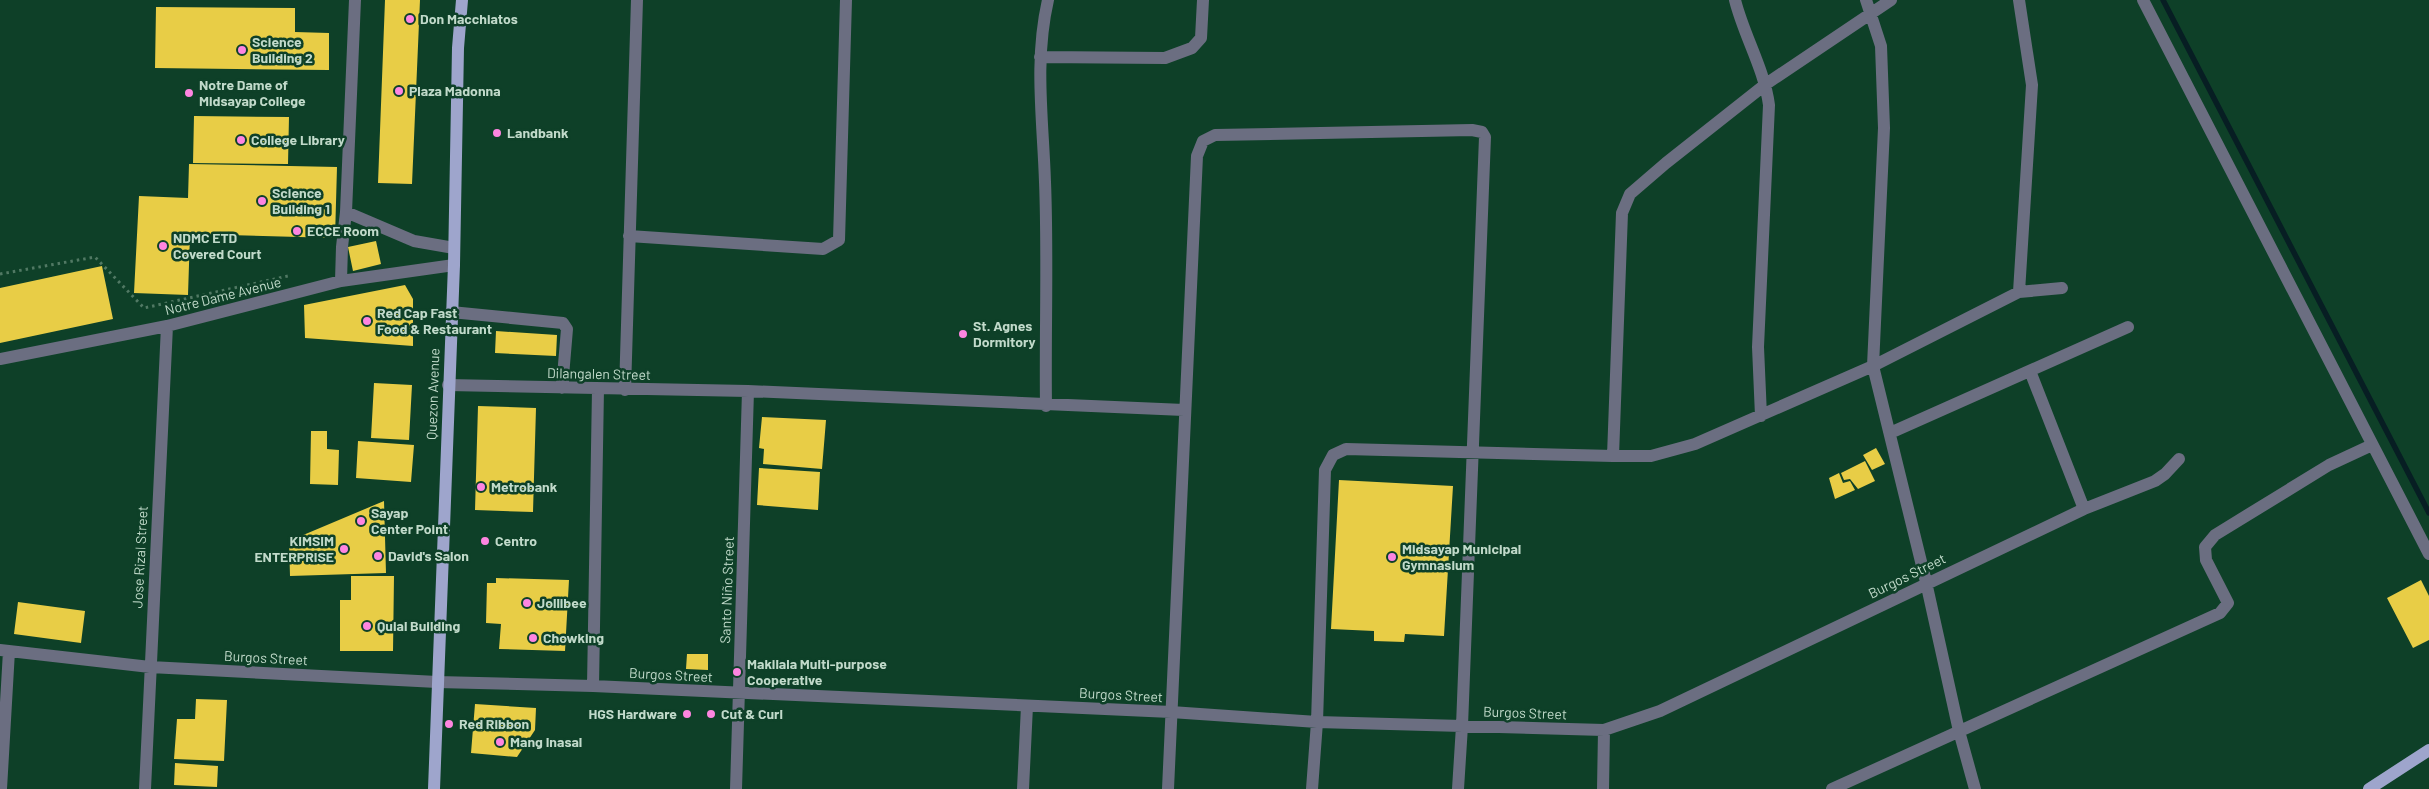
<svg xmlns="http://www.w3.org/2000/svg" width="2429" height="789" viewBox="0 0 2429 789" font-family="Barlow,sans-serif">
	<rect width="100%" height="100%" fill="#0e4028"/>
	<g fill="none" stroke-linecap="round" stroke-linejoin="round">
		<!-- stream -->
		<path stroke="#071e23" stroke-width="5.5" d="M2163 0 2429 513"/>
	</g>
	<!-- building -->
	<path fill="#e8cd46" d="M385 0H420L412 184 378 183Z
		M156 7 295 8V32L329 33V70L155 68Z
		M194 116 289 117 288 164 193 163Z
		M189 164 337 167 335 238 190 234 188 295 134 293 139 196 188 198Z
		M376 241 381 264 353 271 348 247Z
		M102 266 113 319 0 343V288Z
		M405 285 413 299V346L305 338 304 305Z
		M496 331 557 335 556 356 495 353Z
		M374 383 412 385 409 440 371 438Z
		M478 406 536 408 533 512 475 510Z
		M762 417 826 420 822 469 763 464 764 449 759 448Z
		M311 431H327V449L339 450 338 485 310 484Z
		M358 441 414 445 411 482 356 478Z
		M1876 448 1885 464 1872 470 1863 455Z
		M1865 461 1875 481 1858 489 1850 479 1844 480 1841 473Z
		M759 468 820 472 818 510 757 505Z
		M1839 473 1843 483 1850 481 1855 490 1835 499 1829 478Z
		M1339 480 1453 486 1444 636 1405 634 1404 642 1374 641V631L1331 629Z
		M384 501 386 573 290 576 289 541Z
		M351 576H394L393 651H340V600H351Z
		M496 578 569 580 565 651 499 649 501 624 486 623 487 583H496Z
		M2421 580 2429 596V640L2413 648 2387 598Z
		M18 602 85 611 81 643 14 634Z
		M687 654H708V670L686 669Z
		M196 699 227 700 224 761 174 759 177 719H195Z
		M475 704 536 708 535 730 517 757 471 753Z
		M175 763 218 766 217 787 174 785Z"/>
	<g fill="none" stroke-linecap="round" stroke-linejoin="round">
		<!-- path -->
		<path stroke="#517964" stroke-width="3" stroke-dasharray="2.5 4" stroke-linecap="butt" d="M0 274 95 257 144 308 288 276"/>
		<!-- minor -->
		<path stroke="#6b6e81" stroke-width="12" d="M1735 0C1744 36 1764 68 1769 105L1758 347 1761 416
			M1866 0 1881 46 1884 128 1873 366 1926 582 1959 731 1975 789
			M2019 0 2032 85 2019 292
			M2143 0 2429 554
			M1040 57 1165 58 1192 48 1201 38 1203 0
			M346 212 414 241 454 248
			M629 236 823 249 839 240 846 0
			M341 281 342 247 346 212 355 0
			M451 312 563 323 567 329 562 388
			M0 359 167 326 341 281 454 265
			M2030 371 2084 509
			M448 385 748 391 1184 410
			M625 390 637 0
			M1046 406C1045 331 1048 256 1045 182 1043 120 1034 61 1048 0
			M1890 433 2128 327
			M1613 456 1622 213 1630 194 1666 163 1766 84 1891 0
			M0 650 150 667 437 682 593 686 1171 712 1317 722 1604 730 1660 711 2084 509 2155 481 2165 474 2179 459
			M593 686 598 389
			M1 789 9 651
			M145 789 167 326
			M736 789 748 391
			M1023 789 1027 706
			M1168 789 1197 156 1203 141 1215 135 1472 130 1482 132 1485 137 1462 726 1458 789
			M1312 789 1317 722 1325 470 1333 455 1346 449 1613 456H1651L1695 444 1873 366 2019 292 2062 288
			M1603 789 1604 730
			M1832 789 2220 613 2228 603 2206 560 2205 547 2215 535 2329 465 2372 445"/>
		<!-- major -->
		<path stroke="#9ea5cc" stroke-width="12" d="M434 789 454 265 458 48 462 0
			M2369 789 2429 750"/>
	</g>
	<!-- markers -->
	<g fill="#fe85e0" stroke="#0e4028" stroke-width="2">
		<circle cx="410" cy="19" r="5"/>
		<circle cx="242" cy="50" r="5"/>
		<circle cx="399" cy="91" r="5"/>
		<circle cx="189" cy="93" r="5"/>
		<circle cx="497" cy="133" r="5"/>
		<circle cx="241" cy="140" r="5"/>
		<circle cx="262" cy="201" r="5"/>
		<circle cx="297" cy="231" r="5"/>
		<circle cx="163" cy="246" r="5"/>
		<circle cx="367" cy="321" r="5"/>
		<circle cx="963" cy="334" r="5"/>
		<circle cx="481" cy="487" r="5"/>
		<circle cx="361" cy="521" r="5"/>
		<circle cx="485" cy="541" r="5"/>
		<circle cx="344" cy="549" r="5"/>
		<circle cx="378" cy="556" r="5"/>
		<circle cx="1392" cy="557" r="5"/>
		<circle cx="527" cy="603" r="5"/>
		<circle cx="367" cy="626" r="5"/>
		<circle cx="533" cy="638" r="5"/>
		<circle cx="737" cy="672" r="5"/>
		<circle cx="687" cy="714" r="5"/>
		<circle cx="711" cy="714" r="5"/>
		<circle cx="449" cy="724" r="5"/>
		<circle cx="500" cy="742" r="5"/>
	</g>
	<g text-anchor="middle" stroke-width="5" stroke-linejoin="round" paint-order="stroke">
		<!-- poi labels -->
		<g font-size="14" font-weight="bold" fill="#c1daca" stroke="#0e4028" text-anchor="start">
			<text x="420" y="24">Don Macchiatos</text>
			<text x="252" y="47">Science<tspan x="252" dy="16">Building 2</tspan></text>
			<text x="199" y="90">Notre Dame of<tspan x="199" dy="16">Midsayap College</tspan></text>
			<text x="409" y="96">Plaza Madonna</text>
			<text x="507" y="138">Landbank</text>
			<text x="251" y="145">College Library</text>
			<text x="272" y="198">Science<tspan x="272" dy="16">Building 1</tspan></text>
			<text x="307" y="236">ECCE Room</text>
			<text x="173" y="243">NDMC ETD<tspan x="173" dy="16">Covered Court</tspan></text>
			<text x="377" y="318">Red Cap Fast<tspan x="377" dy="16">Food &amp; Restaurant</tspan></text>
			<text x="973" y="331">St. Agnes<tspan x="973" dy="16">Dormitory</tspan></text>
			<text x="491" y="492">Metrobank</text>
			<text x="371" y="518">Sayap<tspan x="371" dy="16">Center Point</tspan></text>
			<text x="334" y="546" text-anchor="end">KIMSIM<tspan x="334" dy="16">ENTERPRISE</tspan></text>
			<text x="495" y="546">Centro</text>
			<text x="1402" y="554">Midsayap Municipal<tspan x="1402" dy="16">Gymnasium</tspan></text>
			<text x="388" y="561">David's Salon</text>
			<text x="537" y="608">Jollibee</text>
			<text x="377" y="631">Quial Building</text>
			<text x="543" y="643">Chowking</text>
			<text x="747" y="669">Makilala Multi-purpose<tspan x="747" dy="16">Cooperative</tspan></text>
			<text x="677" y="719" text-anchor="end">HGS Hardware</text>
			<text x="721" y="719">Cut &amp; Curl</text>
			<text x="459" y="729">Red Ribbon</text>
			<text x="510" y="747">Mang Inasal</text>
		</g>
		<!-- street labels -->
		<g font-size="14" fill="#c1daca" stroke="#0e4028">
			<text transform="translate(223 296) rotate(-14)" y="5">Notre Dame Avenue</text>
			<text transform="translate(599 374) rotate(1)" y="5">Dilangalen Street</text>
			<text transform="translate(433 394) rotate(-88)" y="5">Quezon Avenue</text>
			<text transform="translate(140 557) rotate(-87)" y="5">Jose Rizal Street</text>
			<text transform="translate(1907 576) rotate(-26)" y="5">Burgos Street</text>
			<text transform="translate(727 590) rotate(-88)" y="5">Santo Niño Street</text>
			<text transform="translate(266 658) rotate(3)" y="5">Burgos Street</text>
			<text transform="translate(671 675) rotate(3)" y="5">Burgos Street</text>
			<text transform="translate(1121 695) rotate(3)" y="5">Burgos Street</text>
			<text transform="translate(1525 713) rotate(2)" y="5">Burgos Street</text>
		</g>
	</g>
</svg>
